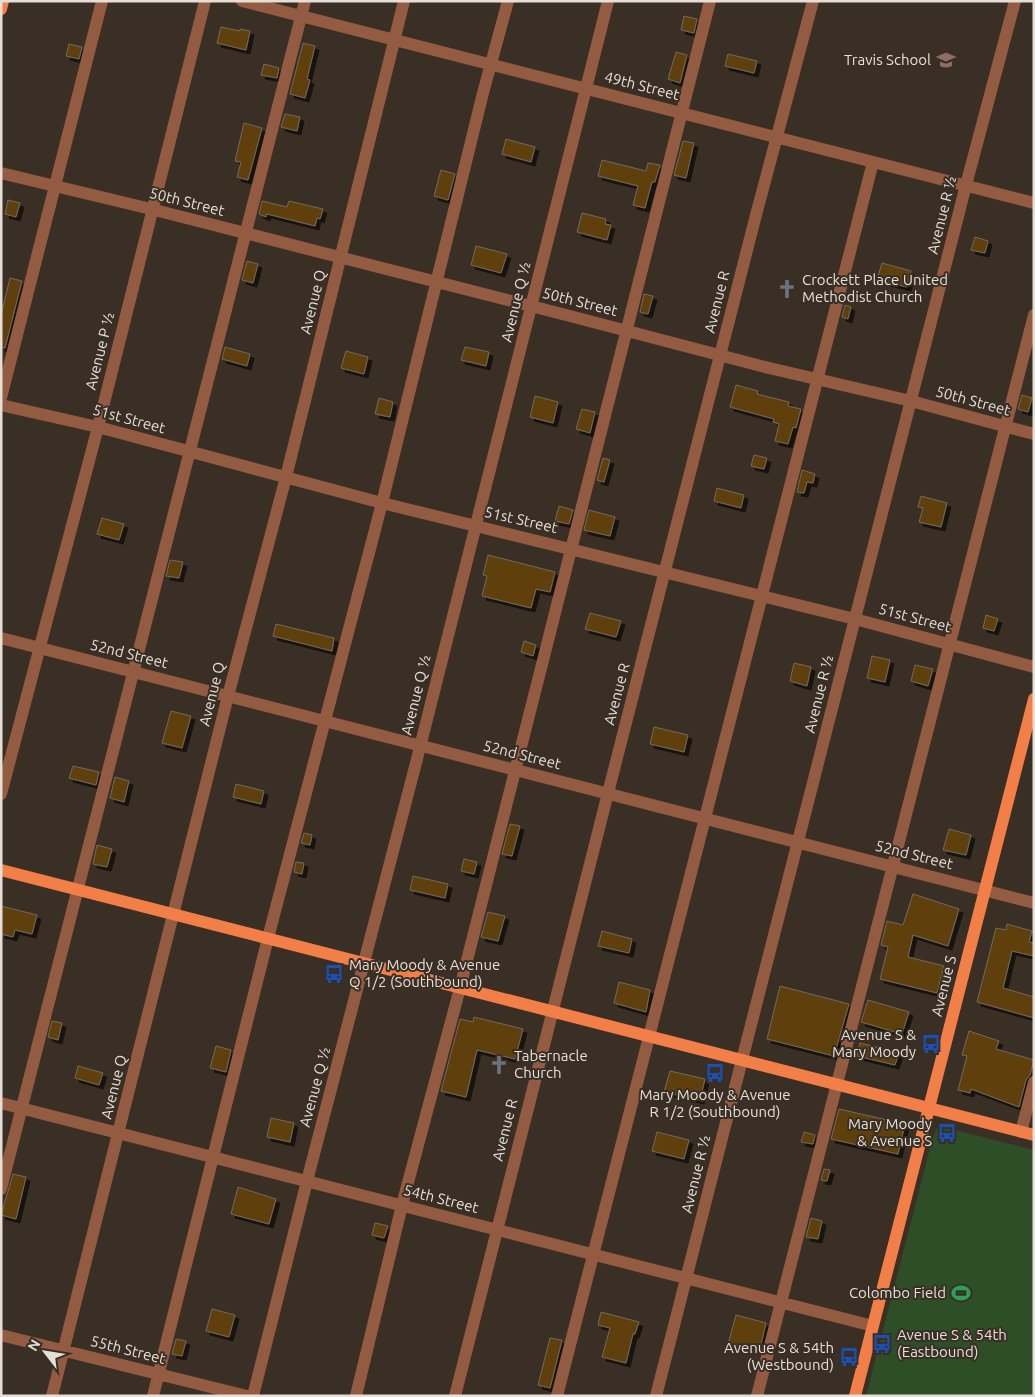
<svg xmlns="http://www.w3.org/2000/svg" width="1035" height="1397" viewBox="0 0 1035 1397" font-family="Ubuntu,sans-serif">
	<defs>
		<filter id="shadow"><feDropShadow dx="4" dy="4" stdDeviation="0" flood-color="#0009"/></filter>
	</defs>
	<rect width="100%" height="100%" fill="#392f24"/>
	<!-- green -->
	<path fill="#2d4e26" d="M943 1127 1034 1150V1396H866L932 1140 937 1128Z"/>
	<!-- building -->
	<path fill="#5e410d" stroke="#73695c" filter="url(#shadow)" d="M684 16 697 19 694 33 681 30Z
		M221 27 240 31V29L250 31 246 50 217 43Z
		M303 43 315 46 307 79 310 80 305 98 290 94Z
		M69 44 82 47 79 59 66 56Z
		M676 52 687 55 680 83 668 79Z
		M728 54 757 61 754 73 725 66Z
		M264 64 279 68 277 78 261 75Z
		M285 114 300 117 297 131 281 127Z
		M244 123 262 128 248 180 237 177 241 162 235 161Z
		M506 139 535 147 531 162 502 154Z
		M683 141 694 143 686 178 674 175Z
		M602 160 646 171 648 163 660 165 655 182H652L645 208 633 205 638 186 598 176Z
		M441 170 455 174 448 200 434 196Z
		M8 200 20 203 16 217 5 214Z
		M262 201 287 207 289 201 323 209 320 219 317 218 315 226 267 214 266 217 259 214Z
		M582 213 606 219 605 224 611 225 607 240 577 232Z
		M975 237 988 241 985 253 971 250Z
		M476 246 507 254 501 273 471 265Z
		M247 261 258 264 253 283 242 280Z
		M882 263 911 271 907 287 877 280Z
		M10 278 22 281 5 348 1 347V315Z
		M644 294 653 296 648 314 640 312Z
		M845 305 851 307 848 319 842 317Z
		M225 347 250 354 247 366 222 359Z
		M465 347 489 352 486 366 461 360Z
		M346 351 368 357 364 374 341 368Z
		M736 385 758 391 757 394 789 402 788 406 801 409 796 428 793 427 788 444 775 441 779 424 773 422 774 419 730 407Z
		M1022 395 1032 398 1028 412 1018 409Z
		M535 396 558 402 553 423 530 417Z
		M379 398 393 402 390 417 375 414Z
		M582 409 595 412 590 433 576 429Z
		M754 455 767 458 764 469 751 466Z
		M603 458 610 460 604 482 597 480Z
		M802 470 815 474 813 483 807 482 804 493 797 492Z
		M717 488 744 495 741 508 714 501Z
		M921 496 947 503 941 527 919 522 923 508 918 507Z
		M559 506 573 510 569 524 555 521Z
		M589 510 615 517 610 536 584 530Z
		M102 518 124 524 119 540 97 534Z
		M488 555 555 572 550 592 536 589 531 608 482 596 487 576 483 575Z
		M170 560 183 562 179 578 166 576Z
		M590 613 621 621 616 637 585 629Z
		M986 615 998 619 994 631 983 628Z
		M276 624 334 638 332 651 273 636Z
		M524 641 536 645 533 656 521 652Z
		M872 656 890 660 885 682 867 678Z
		M794 663 811 667 807 686 790 681Z
		M915 665 933 669 928 686 911 681Z
		M171 711 191 716 182 748 162 743Z
		M654 727 688 735 684 752 650 744Z
		M73 766 99 772 96 785 69 778Z
		M115 777 129 781 124 802 110 798Z
		M236 784 264 791 261 804 233 797Z
		M510 824 520 826 512 856 502 854Z
		M949 829 971 835 966 855 943 850Z
		M304 833 312 835 310 845 301 843Z
		M97 845 112 849 107 867 93 864Z
		M464 859 477 862 474 874 461 871Z
		M296 862 304 863 302 874 294 872Z
		M413 876 448 884 445 898 410 890Z
		M913 894 959 909 948 946 913 935 908 957 944 966 937 993 880 979 888 947 881 945 887 921 903 925Z
		M1 906 37 915 32 934 15 930 13 937 1 934Z
		M488 912 505 916 498 941 481 937Z
		M1007 924 1032 931 1029 942 1034 943V956L1012 951 1003 988 1034 997V1018L977 1002 996 928 1006 930Z
		M602 931 632 939 629 953 598 946Z
		M619 982 650 990 646 1012 614 1003Z
		M780 986 849 1004 834 1056 767 1039Z
		M868 1000 909 1012 902 1034 861 1022Z
		M474 1017 523 1029 515 1059 477 1050 466 1097 441 1091 460 1019 473 1022Z
		M52 1021 62 1023 58 1040 48 1037Z
		M969 1031 999 1041 996 1049 1034 1060 1030 1075 1026 1080 1019 1107 971 1089 970 1093 958 1090 967 1056 962 1055Z
		M860 1043 899 1053 895 1065 857 1056Z
		M216 1046 231 1050 226 1072 210 1068Z
		M78 1066 103 1073 99 1085 75 1078Z
		M670 1071 705 1079 700 1100 664 1092Z
		M839 1109 905 1124 898 1154 831 1139Z
		M271 1118 294 1123 290 1142 267 1137Z
		M657 1132 689 1140 684 1159 652 1151Z
		M804 1132 815 1135 813 1144 801 1142Z
		M824 1169 830 1170 827 1181 821 1180Z
		M13 1174 26 1177 16 1219 1 1215Z
		M238 1187 276 1199 269 1224 231 1214Z
		M811 1218 822 1221 818 1239 806 1237Z
		M375 1223 388 1226 384 1238 372 1235Z
		M212 1309 235 1315 229 1337 206 1331Z
		M601 1312 639 1322 635 1334H633L626 1363 602 1357 610 1328 598 1325Z
		M736 1315 766 1323 760 1349 748 1346 747 1349 728 1344Z
		M550 1338 562 1340 550 1388 538 1385Z
		M176 1339 186 1341 182 1356 172 1354Z"/>
	<g fill="none" stroke-linecap="round" stroke-linejoin="round">
		<!-- minor -->
		<path stroke="#935b41" stroke-width="12" d="M242 1 1034 203
			M1 173 151 209 570 316 761 366 911 401 1034 434
			M1 398 102 1
			M1 405 98 427 382 503 855 619 1034 667
			M1 638 1034 903
			M1 794 98 427 205 1
			M1 1103 873 1326
			M1021 1132 1034 1082
			M1 1189 305 1
			M1 1335 247 1396
			M52 1396 228 696 286 477 404 1
			M153 1396 268 938 382 503 483 93 508 1
			M253 1396 307 1181 416 763 608 1
			M356 1396 402 1205 460 988 710 1
			M455 1396 608 793 756 215 813 1
			M557 1396 873 162
			M656 1396 966 185 1015 1
			M757 1396 1034 315"/>
		<!-- major -->
		<path stroke="#f37f48" stroke-width="12" d="M1 9 3 1
			M1 870 1034 1135
			M855 1396 1034 699"/>
	</g>
	<!-- icons -->
	<defs>
		<g id="school-bare" transform="scale(1.5)"><path d="M0-5L7-2L0 1L-7-2ZM-4 1L0 2.5L4 1V4Q0 6-4 4Z" fill="#8d6e63" stroke="#392f24" stroke-width="2.5" paint-order="stroke"/></g>
		<g id="church-bare" transform="scale(1.5)"><path d="M-1.2-6h2.4v3.5h3.3v2.4h-3.3V6h-2.4V-.1h-3.3v-2.4h3.3Z" fill="#6b7280" stroke="#392f24" stroke-width="2.5" paint-order="stroke"/></g>
		<g id="bus-bare" transform="scale(1.5)"><path d="M-5-6H5V4H4V6H2V4H-2V6H-4V4H-5ZM-3.5-4V0h7V-4ZM-3.5 1.2v1.5H-2V1.2ZM2 1.2v1.5H3.5V1.2Z" fill="#1a4fb4" stroke="#392f24" stroke-width="2.5" paint-order="stroke"/></g>
		<g id="stadium-bare" transform="scale(1.5)"><path d="M0-5a6.5 5 0 1 0 0 10a6.5 5 0 1 0 0-10ZM-3.5-1.8h7v3.6h-7Z" fill="#2e9e5b" stroke="#392f24" stroke-width="2.5" paint-order="stroke"/></g>
	</defs>
	<g fill-rule="evenodd">
		<use href="#school-bare" x="946" y="60"/>
		<use href="#church-bare" x="787" y="289"/>
		<use href="#bus-bare" x="334" y="974"/>
		<use href="#bus-bare" x="931" y="1044"/>
		<use href="#church-bare" x="499" y="1065"/>
		<use href="#bus-bare" x="715" y="1073"/>
		<use href="#bus-bare" x="947" y="1133"/>
		<use href="#stadium-bare" x="961" y="1293"/>
		<use href="#bus-bare" x="882" y="1344"/>
		<use href="#bus-bare" x="849" y="1357"/>
	</g>
	<g text-anchor="middle" stroke-width="4" stroke-linejoin="round" paint-order="stroke">
		<!-- poi labels -->
		<g font-size="15" fill="#e6dfd8" stroke="#392f24" text-anchor="end">
			<text x="931" y="65">Travis School</text>
			<text x="802" y="285" text-anchor="start">Crockett Place United<tspan x="802" dy="17">Methodist Church</tspan></text>
			<text x="349" y="970" text-anchor="start">Mary Moody &amp; Avenue<tspan x="349" dy="17">Q 1/2 (Southbound)</tspan></text>
			<text x="916" y="1040">Avenue S &amp;<tspan x="916" dy="17">Mary Moody</tspan></text>
			<text x="514" y="1061" text-anchor="start">Tabernacle<tspan x="514" dy="17">Church</tspan></text>
			<text x="715" y="1100" text-anchor="middle">Mary Moody &amp; Avenue<tspan x="715" dy="17">R 1/2 (Southbound)</tspan></text>
			<text x="932" y="1129">Mary Moody<tspan x="932" dy="17">&amp; Avenue S</tspan></text>
			<text x="946" y="1298">Colombo Field</text>
			<text x="897" y="1340" text-anchor="start">Avenue S &amp; 54th<tspan x="897" dy="17">(Eastbound)</tspan></text>
			<text x="834" y="1353">Avenue S &amp; 54th<tspan x="834" dy="17">(Westbound)</tspan></text>
		</g>
		<!-- street labels -->
		<g font-size="15" fill="#e6dfd8" stroke="#392f24">
			<text transform="translate(642 86) rotate(14)" y="5">49th Street</text>
			<text transform="translate(187 202) rotate(14)" y="5">50th Street</text>
			<text transform="translate(942 215) rotate(-76)" y="5">Avenue R ½</text>
			<text transform="translate(313 302) rotate(-76)" y="5">Avenue Q</text>
			<text transform="translate(516 302) rotate(-76)" y="5">Avenue Q ½</text>
			<text transform="translate(580 302) rotate(14)" y="5">50th Street</text>
			<text transform="translate(717 302) rotate(-76)" y="5">Avenue R</text>
			<text transform="translate(100 351) rotate(-76)" y="5">Avenue P ½</text>
			<text transform="translate(973 401) rotate(15)" y="5">50th Street</text>
			<text transform="translate(129 419) rotate(15)" y="5">51st Street</text>
			<text transform="translate(521 520) rotate(13)" y="5">51st Street</text>
			<text transform="translate(915 618) rotate(15)" y="5">51st Street</text>
			<text transform="translate(129 654) rotate(14)" y="5">52nd Street</text>
			<text transform="translate(212 694) rotate(-76)" y="5">Avenue Q</text>
			<text transform="translate(617 694) rotate(-75)" y="5">Avenue R</text>
			<text transform="translate(819 694) rotate(-76)" y="5">Avenue R ½</text>
			<text transform="translate(416 695) rotate(-76)" y="5">Avenue Q ½</text>
			<text transform="translate(522 755) rotate(14)" y="5">52nd Street</text>
			<text transform="translate(914 855) rotate(14)" y="5">52nd Street</text>
			<text transform="translate(944 986) rotate(-76)" y="5">Avenue S</text>
			<text transform="translate(114 1087) rotate(-76)" y="5">Avenue Q</text>
			<text transform="translate(315 1087) rotate(-75)" y="5">Avenue Q ½</text>
			<text transform="translate(505 1130) rotate(-76)" y="5">Avenue R</text>
			<text transform="translate(696 1174) rotate(-76)" y="5">Avenue R ½</text>
			<text transform="translate(441 1199) rotate(14)" y="5">54th Street</text>
			<text transform="translate(128 1350) rotate(14)" y="5">55th Street</text>
		</g>
	</g>
	<!-- border -->
	<rect width="1035" height="1397" fill="none" stroke="#e6dfd8" stroke-width="5"/>
	<!-- north arrow -->
	<g transform="translate(45 1352) rotate(301)" stroke="#392f24" stroke-width="4" paint-order="stroke">
	<path d="M0-4L9 19L0 12L-9 19Z" fill="#e6dfd8"/>
	<text y="-8" font-size="14" font-weight="bold" text-anchor="middle" fill="#e6dfd8">N</text>
	</g>
</svg>
